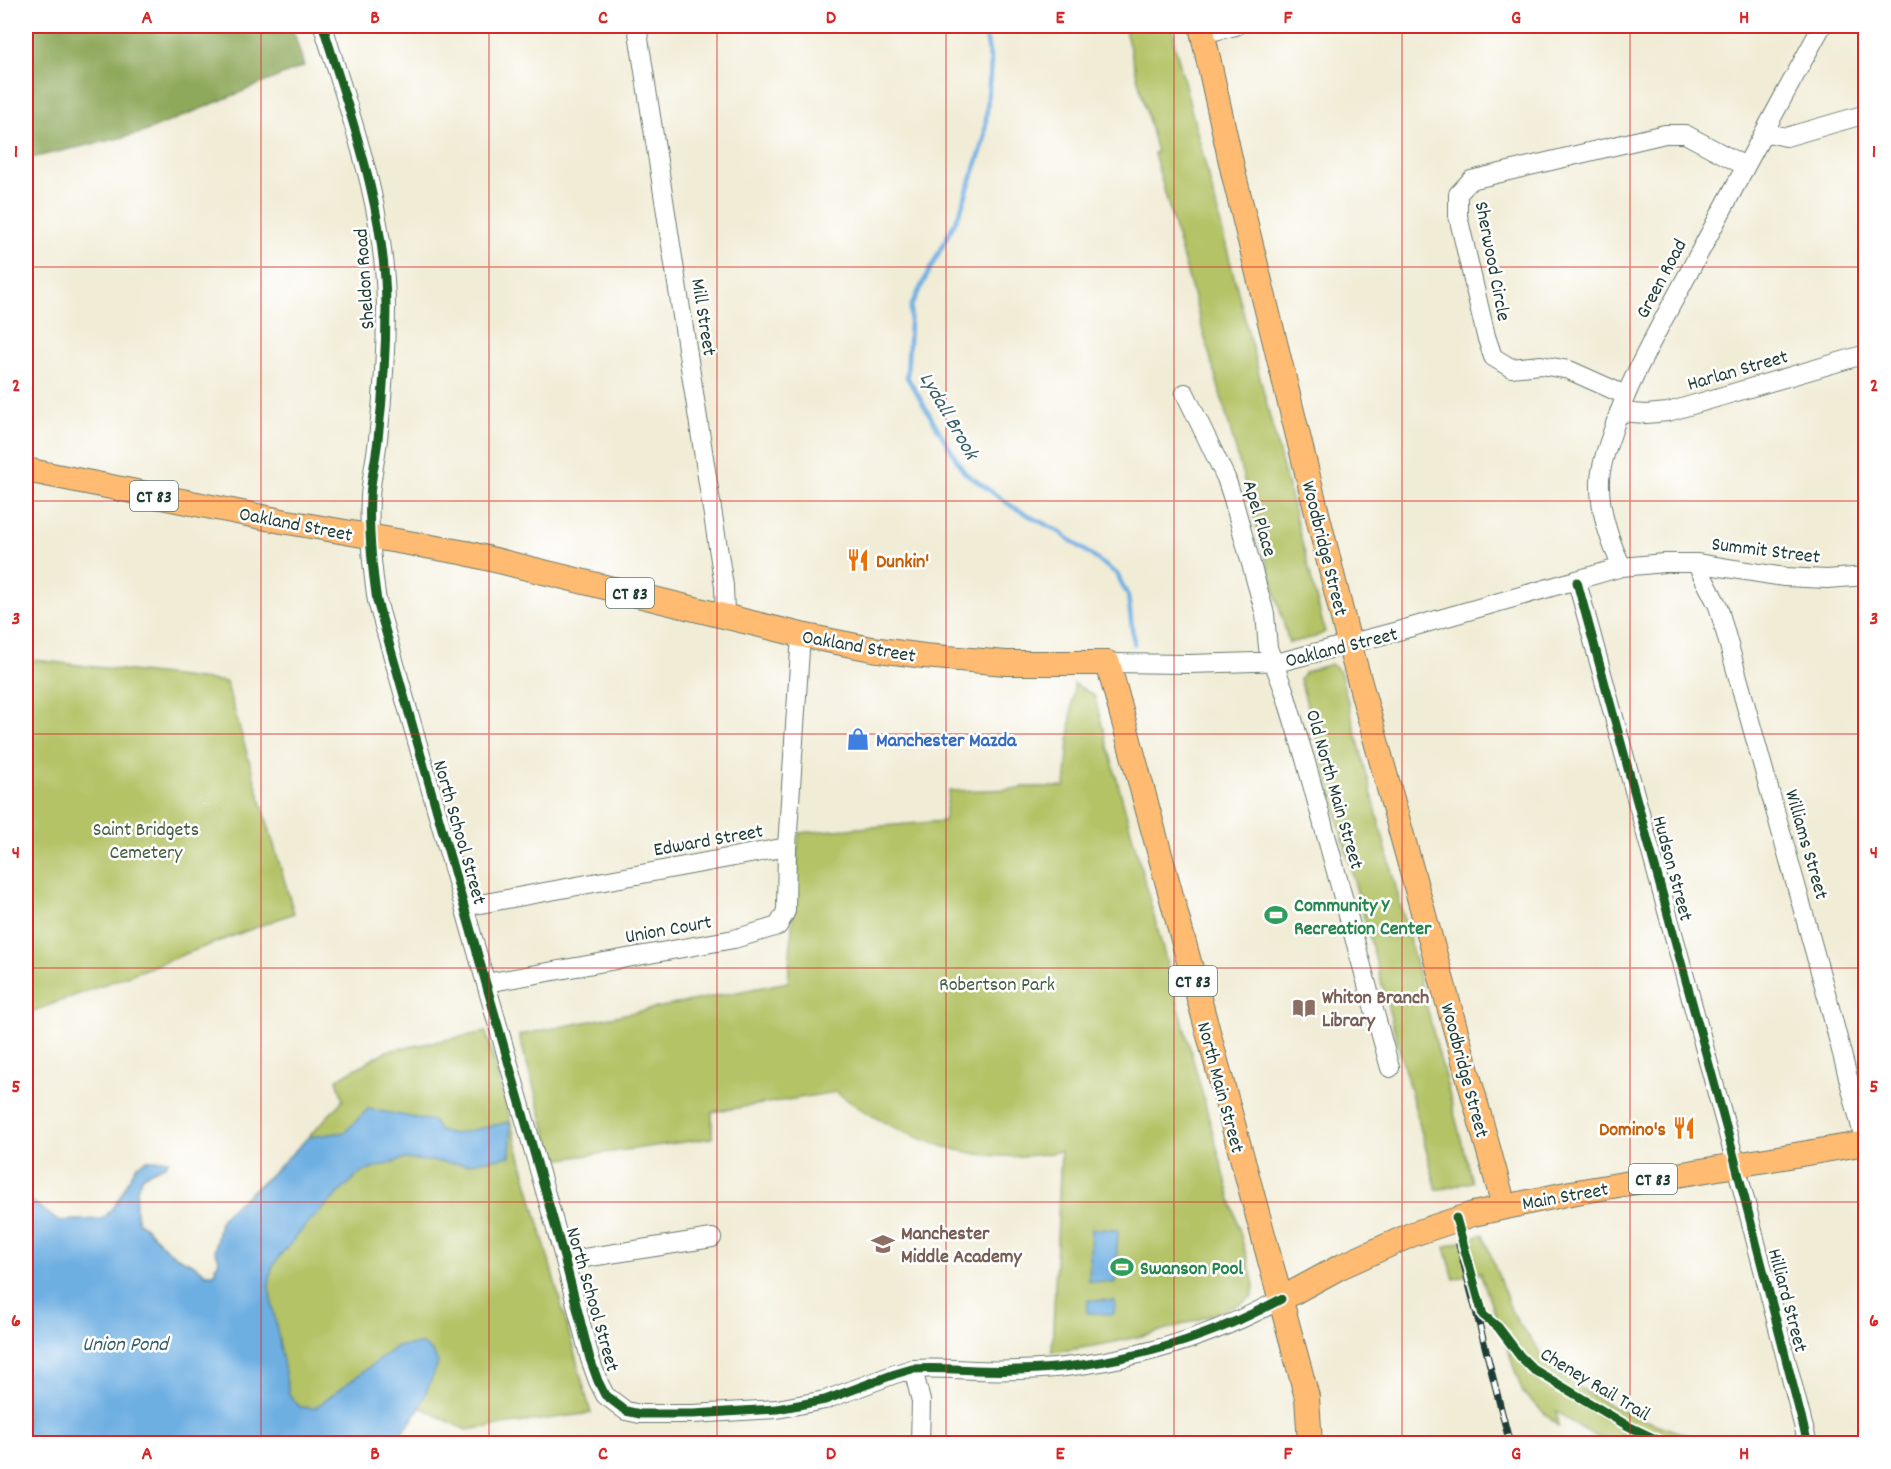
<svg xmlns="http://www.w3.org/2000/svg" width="1891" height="1469" viewBox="0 0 1891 1469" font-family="Dekko,sans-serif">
	<rect width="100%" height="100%" fill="#fff"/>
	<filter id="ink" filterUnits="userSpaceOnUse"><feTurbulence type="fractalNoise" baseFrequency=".0167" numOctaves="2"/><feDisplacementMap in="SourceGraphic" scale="12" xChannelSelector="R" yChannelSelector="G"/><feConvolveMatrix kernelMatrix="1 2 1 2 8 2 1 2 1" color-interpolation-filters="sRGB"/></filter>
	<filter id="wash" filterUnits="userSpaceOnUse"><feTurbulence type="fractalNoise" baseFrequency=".008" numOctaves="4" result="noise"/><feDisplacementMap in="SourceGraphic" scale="24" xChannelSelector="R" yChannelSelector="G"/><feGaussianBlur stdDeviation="1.35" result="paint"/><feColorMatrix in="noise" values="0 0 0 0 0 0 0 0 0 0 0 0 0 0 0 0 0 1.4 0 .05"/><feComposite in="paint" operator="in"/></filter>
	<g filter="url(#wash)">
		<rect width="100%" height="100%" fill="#f1ecd6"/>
		<!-- green -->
		<path fill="#b4c366" stroke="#6a804d" stroke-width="1.5" d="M1124 26H1174V42L1325 632 1315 637 1289 643 1154 153 1157 152Z
			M26 659 226 682 294 913 26 1014Z
			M1331 664 1340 671 1472 1182 1437 1190 1300 679 1305 672Z
			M1074 684 1094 695 1254 1284C1254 1289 1254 1293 1251 1297 1244 1304 1231 1307 1222 1311 1167 1332 1110 1345 1052 1352L1061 1151C981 1169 901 1140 836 1092L712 1112V1138L554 1160 519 1035 788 982 799 833 944 821 949 791 1021 789 1022 787H1065Z
			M486 1032 591 1413 466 1430 420 1407 407 1427 390 1443H26V1197L58 1221 101 1219 107 1215 117 1202 137 1165 146 1160H168L165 1165C146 1172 137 1176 136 1198 135 1207 135 1213 138 1222 152 1230 159 1245 173 1254 183 1261 198 1264 205 1274H214L217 1271 215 1267C222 1260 218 1257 215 1250L220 1222 226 1213 283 1164 343 1100 337 1079 387 1051Z
			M1483 1234 1511 1310 1519 1324 1540 1351C1542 1359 1549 1363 1555 1368 1601 1409 1657 1426 1714 1443H1608L1578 1426 1556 1411 1558 1426 1523 1393 1480 1272 1454 1279 1445 1247Z"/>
		<!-- forest -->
		<path fill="#8fa95b" stroke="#577348" stroke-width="1.5" d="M26 26H292L304 66 142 133 26 159Z"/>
		<!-- water -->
		<path fill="#6eafe2" stroke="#46768b" stroke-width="1.5" d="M368 1109 433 1121 439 1131 455 1134 509 1122 511 1137 510 1156 465 1164 403 1159 360 1173 306 1225 279 1257 272 1268 269 1287 289 1394 300 1407 315 1408 397 1346 422 1344 433 1352 438 1363 420 1407 407 1427 390 1443H26V1197L58 1221 101 1219 107 1215 117 1202 137 1165 146 1160H168L165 1165C146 1172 137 1176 136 1198 135 1207 135 1213 138 1222 152 1230 159 1245 173 1254 183 1261 198 1264 205 1274H214L217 1271 215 1267C222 1260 218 1257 215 1250L220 1222 226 1213 260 1185 309 1137 345 1132Z
			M1091 1229 1118 1230 1115 1283 1089 1281Z
			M1088 1300 1115 1301 1114 1314 1087 1313Z"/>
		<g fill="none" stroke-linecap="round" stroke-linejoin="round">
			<!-- stream -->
			<path stroke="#6eafe2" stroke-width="4.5" d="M984 26 991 63 984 142 960 212 911 306 907 377 964 472 1013 507 1058 531 1117 574 1128 596 1134 644"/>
		</g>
	</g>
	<g filter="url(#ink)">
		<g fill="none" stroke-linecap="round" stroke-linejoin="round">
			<!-- minor casing -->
			<g stroke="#687a6d" stroke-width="20">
				<path id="minor" d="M323 26C351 117 386 211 386 308 386 352 383 396 378 439 376 458 371 478 370 497 368 533 372 567 377 601L565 1261 590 1359 598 1381 605 1395 626 1411 640 1414H693L777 1409 825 1400 895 1374 912 1369C947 1367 983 1372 1018 1370 1108 1368 1201 1343 1281 1299
					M637 26 724 586 725 615
					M1202 34 1236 26
					M1764 132 1786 137 1866 114
					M1185 393 1226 478 1233 499 1265 614 1268 648 1284 690 1305 759 1390 1068
					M1625 395 1569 370 1541 365 1511 368 1493 357 1486 336 1458 216V194L1471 180 1665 134H1685L1745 166
					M1619 412 1646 414 1668 412 1866 354
					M1696 563 1718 606 1828 1000 1865 1143
					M1622 567C1610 542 1599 509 1600 480 1601 465 1606 450 1611 436 1627 384 1654 337 1680 289 1727 201 1774 113 1822 26
					M1577 582 1728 1134 1808 1444
					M1108 663 1190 664 1284 661 1398 631 1622 567 1664 563H1696L1784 577 1827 579 1866 576
					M464 907 787 847
					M486 983 734 939 778 926 786 911 787 847 801 635
					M565 1261 712 1238
					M913 1369 921 1401 920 1444"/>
			</g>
			<!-- major casing -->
			<g stroke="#687a6d" stroke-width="26">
				<path id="major" d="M1201 26 1234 176 1349 643 1504 1206
					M26 470 282 521 466 553 801 635 872 649 924 656 1006 663H1108L1307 1397 1310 1444
					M1281 1299 1340 1267 1413 1234 1473 1214 1571 1193 1866 1143"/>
			</g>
			<!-- minor -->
			<use href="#minor" stroke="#fff" stroke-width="18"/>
			<!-- major -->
			<use href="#major" stroke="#febb71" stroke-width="24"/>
			<!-- rail casing -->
			<g stroke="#1f3d34" stroke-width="7">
				<path id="rail" d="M1459 1245 1510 1444"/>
			</g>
			<!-- rail -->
			<use href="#rail" stroke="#fff" stroke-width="4.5" stroke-dasharray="14" stroke-linecap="butt"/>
			<!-- cycleway casing -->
			<g stroke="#fff" stroke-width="13">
				<path id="cycleway" d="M323 26C351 117 386 211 386 308 386 352 383 396 378 439 376 458 371 478 370 497 368 533 372 567 377 601L565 1261 590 1359 598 1381 605 1395 626 1411 640 1414H693L777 1409 825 1400 895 1374 912 1369C947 1367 983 1372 1018 1370 1108 1368 1201 1343 1281 1299
					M1577 582 1728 1134 1808 1444
					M1456 1218 1483 1315 1498 1327 1520 1356 1533 1369 1628 1426 1666 1444"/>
			</g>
			<!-- cycleway -->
			<use href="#cycleway" stroke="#1b5e20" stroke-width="9"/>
		</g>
	</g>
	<!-- grid -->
	<path fill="none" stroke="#d62828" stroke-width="1.5" stroke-opacity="0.55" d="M261 26V1444M489 26V1444M717 26V1444M946 26V1444M1174 26V1444M1402 26V1444M1630 26V1444M26 267H1866M26 501H1866M26 734H1866M26 968H1866M26 1202H1866"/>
	<!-- icons -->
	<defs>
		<g id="restaurant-bare" transform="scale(1.8)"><path d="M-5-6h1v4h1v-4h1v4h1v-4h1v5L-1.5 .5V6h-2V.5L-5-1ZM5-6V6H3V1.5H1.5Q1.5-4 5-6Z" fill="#e8710a" stroke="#fff" stroke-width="2.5" paint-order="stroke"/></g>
		<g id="shop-bare" transform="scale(1.8)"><path d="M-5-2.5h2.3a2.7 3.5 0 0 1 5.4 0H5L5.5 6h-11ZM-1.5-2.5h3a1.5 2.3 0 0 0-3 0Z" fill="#3f7fe0" stroke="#fff" stroke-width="2.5" paint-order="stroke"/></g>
		<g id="stadium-bare" transform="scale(1.8)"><path d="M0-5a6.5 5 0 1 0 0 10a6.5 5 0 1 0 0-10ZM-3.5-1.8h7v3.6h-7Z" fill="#2e9e5b" stroke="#fff" stroke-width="2.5" paint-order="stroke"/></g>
		<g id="library-bare" transform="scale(1.8)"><path d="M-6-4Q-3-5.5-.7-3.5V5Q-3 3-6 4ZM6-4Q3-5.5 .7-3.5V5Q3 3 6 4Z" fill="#8d6e63" stroke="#fff" stroke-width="2.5" paint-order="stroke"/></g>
		<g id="school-bare" transform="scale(1.8)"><path d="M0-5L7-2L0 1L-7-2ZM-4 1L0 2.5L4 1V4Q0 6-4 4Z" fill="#8d6e63" stroke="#fff" stroke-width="2.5" paint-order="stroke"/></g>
	</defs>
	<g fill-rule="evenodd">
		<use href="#restaurant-bare" x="858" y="560"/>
		<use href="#shop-bare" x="858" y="739"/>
		<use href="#stadium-bare" x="1276" y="915"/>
		<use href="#library-bare" x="1304" y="1008"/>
		<use href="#restaurant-bare" x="1684" y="1128"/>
		<use href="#school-bare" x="883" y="1244"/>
		<use href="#stadium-bare" x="1122" y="1267"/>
	</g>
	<g text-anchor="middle" stroke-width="5" stroke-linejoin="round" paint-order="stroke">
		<!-- shield labels -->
		<g fill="#fff" stroke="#627771" stroke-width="1.5">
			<rect x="130" y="481" width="48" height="30" rx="4.5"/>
			<rect x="606" y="578" width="48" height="30" rx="4.5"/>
			<rect x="1169" y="966" width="48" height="30" rx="4.5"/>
			<rect x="1629" y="1164" width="48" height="30" rx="4.5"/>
		</g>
		<g font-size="18" font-weight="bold" fill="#1f3d34">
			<text x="154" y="502">CT 83</text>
			<text x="630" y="599">CT 83</text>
			<text x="1193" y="987">CT 83</text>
			<text x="1653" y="1185">CT 83</text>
		</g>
		<!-- street labels -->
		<g font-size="20" fill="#1f3d34" stroke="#fff">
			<text transform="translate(1494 261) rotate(79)" y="7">Sherwood Circle</text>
			<text transform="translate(1660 278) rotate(-62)" y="7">Green Road</text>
			<text transform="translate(363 279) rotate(-94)" y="7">Sheldon Road</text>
			<text transform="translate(705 317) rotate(81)" y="7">Mill Street</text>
			<text transform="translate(1737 369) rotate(-16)" y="7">Harlan Street</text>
			<text transform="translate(1261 518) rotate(74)" y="7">Apel Place</text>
			<text transform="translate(296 523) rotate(11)" y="7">Oakland Street</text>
			<text transform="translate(1326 548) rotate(76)" y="7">Woodbridge Street</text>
			<text transform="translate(1766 549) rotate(7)" y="7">Summit Street</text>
			<text transform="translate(859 645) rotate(10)" y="7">Oakland Street</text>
			<text transform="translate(1341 646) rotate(-14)" y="7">Oakland Street</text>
			<text transform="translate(1336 789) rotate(74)" y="7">Old North Main Street</text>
			<text transform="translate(461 832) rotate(74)" y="7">North School Street</text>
			<text transform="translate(708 839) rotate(-10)" y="7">Edward Street</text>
			<text transform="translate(1808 844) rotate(74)" y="7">Williams Street</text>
			<text transform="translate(1674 868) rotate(75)" y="7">Hudson Street</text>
			<text transform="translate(668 928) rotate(-10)" y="7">Union Court</text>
			<text transform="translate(1466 1070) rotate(75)" y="7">Woodbridge Street</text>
			<text transform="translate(1222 1087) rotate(75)" y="7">North Main Street</text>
			<text transform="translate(1565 1195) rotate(-10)" y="7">Main Street</text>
			<text transform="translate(594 1299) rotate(74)" y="7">North School Street</text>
			<text transform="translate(1789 1300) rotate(75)" y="7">Hilliard Street</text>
			<text transform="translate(1596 1383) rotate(31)" y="7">Cheney Rail Trail</text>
		</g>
		<!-- food labels -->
		<g font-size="20" font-weight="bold" fill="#c56008" stroke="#fff" text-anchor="start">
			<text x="876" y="567">Dunkin'</text>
			<text x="1666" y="1135" text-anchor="end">Domino's</text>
		</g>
		<!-- shop labels -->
		<g font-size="20" font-weight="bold" fill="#366cbe" stroke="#fff" text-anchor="start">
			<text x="876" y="746">Manchester Mazda</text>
		</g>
		<!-- park labels -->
		<g font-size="20" fill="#445e40" stroke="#fff">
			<text x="146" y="835">Saint Bridgets<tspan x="146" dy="23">Cemetery</tspan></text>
			<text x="997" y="990">Robertson Park</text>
		</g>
		<!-- leisure labels -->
		<g font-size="20" font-weight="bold" fill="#27864d" stroke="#fff" text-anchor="start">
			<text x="1294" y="911">Community Y<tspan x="1294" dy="23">Recreation Center</tspan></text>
			<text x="1140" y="1274">Swanson Pool</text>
		</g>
		<!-- education labels -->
		<g font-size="20" font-weight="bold" fill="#785e54" stroke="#fff" text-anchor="start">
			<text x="1322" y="1003">Whiton Branch<tspan x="1322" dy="23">Library</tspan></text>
			<text x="901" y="1239">Manchester<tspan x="901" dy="23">Middle Academy</tspan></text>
		</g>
		<!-- water labels -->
		<g font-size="21" font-style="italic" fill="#375f68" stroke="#fff">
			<text transform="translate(950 415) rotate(60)" y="7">Lydall Brook</text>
			<text x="125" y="1350">Union Pond</text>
		</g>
	</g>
	<!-- margin -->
	<rect width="1891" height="1469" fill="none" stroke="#fff" stroke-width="66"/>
	<rect x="33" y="33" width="1825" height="1403" fill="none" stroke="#d62828" stroke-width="2"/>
	<g font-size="20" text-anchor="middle" font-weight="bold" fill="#d62828">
		<text x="147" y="23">A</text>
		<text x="375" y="23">B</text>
		<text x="603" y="23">C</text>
		<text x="831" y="23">D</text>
		<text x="1060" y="23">E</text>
		<text x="1288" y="23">F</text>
		<text x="1516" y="23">G</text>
		<text x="1744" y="23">H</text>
		<text x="16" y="157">1</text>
		<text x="1874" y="157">1</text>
		<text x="16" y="391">2</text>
		<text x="1874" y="391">2</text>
		<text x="16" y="624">3</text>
		<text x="1874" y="624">3</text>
		<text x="16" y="858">4</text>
		<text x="1874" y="858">4</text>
		<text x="16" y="1092">5</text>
		<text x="1874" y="1092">5</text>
		<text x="16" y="1326">6</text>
		<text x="1874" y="1326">6</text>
		<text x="147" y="1459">A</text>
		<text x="375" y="1459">B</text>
		<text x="603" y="1459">C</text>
		<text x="831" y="1459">D</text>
		<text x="1060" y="1459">E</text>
		<text x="1288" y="1459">F</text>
		<text x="1516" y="1459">G</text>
		<text x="1744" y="1459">H</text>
	</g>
</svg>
